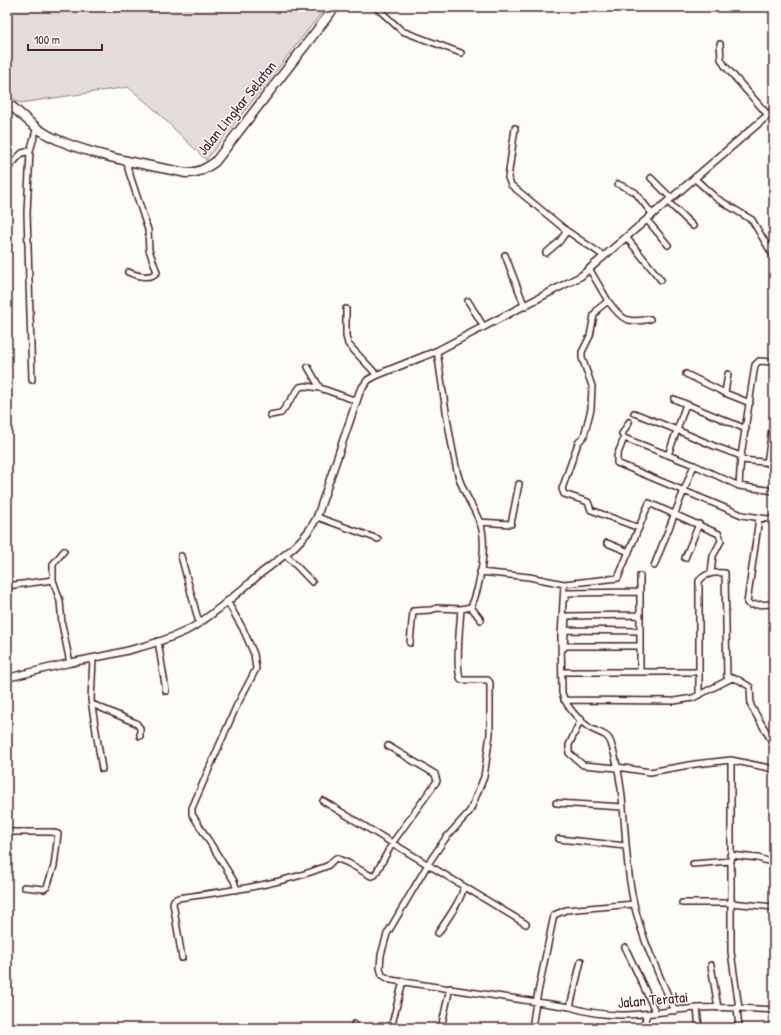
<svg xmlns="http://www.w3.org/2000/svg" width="781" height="1035" viewBox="0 0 781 1035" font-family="'Patrick Hand',sans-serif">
	<rect width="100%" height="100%" fill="#fdfcf7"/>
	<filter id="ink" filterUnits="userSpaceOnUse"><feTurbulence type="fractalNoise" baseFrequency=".025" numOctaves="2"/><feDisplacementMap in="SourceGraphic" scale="8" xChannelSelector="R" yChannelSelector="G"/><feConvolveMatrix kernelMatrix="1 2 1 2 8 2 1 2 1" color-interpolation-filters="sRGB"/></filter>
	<g filter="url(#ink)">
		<!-- green -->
		<path fill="#e3dcda" stroke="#967e82" d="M7 7H326L206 160 153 108 128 87 20 103 7 94Z"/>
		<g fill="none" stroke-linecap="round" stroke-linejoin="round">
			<!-- minor casing -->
			<g stroke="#4a1f2b" stroke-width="8">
				<path id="minor" d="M376 7 402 31 461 53
					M720 44 721 59 725 66 768 115
					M515 128 508 178 511 185 567 231 604 256
					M127 160 128 169 148 230 149 250 157 272C150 280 135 275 128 272
					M7 169 22 153 30 151
					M651 178 671 198
					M694 178 716 198 752 220 774 257
					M618 184 635 192 653 215
					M668 202 693 226
					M647 220 668 245
					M626 237 661 280
					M546 253 559 242 567 231
					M505 255 525 307
					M590 270 608 301 598 309 594 315 590 336 582 352V358L592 386 591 409 584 436 578 443 562 489 564 494 588 502 591 510 639 528
					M468 301 484 327
					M608 301C622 320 627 324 650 319
					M346 309V336L348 344 377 375
					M437 351C443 391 448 431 457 471 461 490 473 505 480 523 488 543 480 588 471 607L461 609C460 624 455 669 461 680H488L490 683V734L484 777 470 811 445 839 428 864 387 934 381 955 380 968 382 975 391 980 570 1007C617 1022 651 1012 697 1008 723 1006 749 1009 774 1010
					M308 367 320 388 357 401
					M686 374 725 393 750 403
					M32 380 27 213 30 151 37 127
					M725 393 728 374
					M674 399 746 429
					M634 413 677 430 686 404
					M270 415 281 413 300 387 305 386 320 388
					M624 438 622 434 629 422
					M668 455 677 430 714 446 741 456
					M741 460 774 463
					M767 463 774 415
					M739 486 741 456 755 365 759 361 774 362
					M774 491 739 486 694 465 624 438 617 456V463L742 515 774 520
					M317 517 378 539
					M759 518 747 603 750 605 774 604
					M479 522 511 524 519 484
					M607 543 629 552
					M285 554 312 582
					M181 556 199 623
					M685 558 699 524
					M654 566 694 465
					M480 572 529 577 564 584 618 578 649 503 719 534 721 541 713 556 711 573
					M53 580V564L64 551
					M564 584 561 636 562 693C566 706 578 720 590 728 598 733 608 733 611 743 626 788 623 836 630 882 636 928 657 970 675 1011
					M7 586 53 580 60 601 62 624 70 663
					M566 598V593L640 592
					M227 601 243 629 254 654 256 669 236 707 192 808V814L234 881 237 890
					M471 607 481 620
					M566 616 640 615
					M565 630 640 631
					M158 641 166 691
					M410 643 413 611 431 610 437 608 461 609
					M564 646H640
					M564 648 566 616
					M93 659 91 700 102 769
					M564 672H699V694
					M640 672V576
					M699 672V581C705 572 716 572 725 573L727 677 732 678
					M564 700 674 701 693 698 732 678 739 680 750 687 751 706 774 745
					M92 704 136 723 140 728V736
					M581 719 569 745V753L583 765 617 768
					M731 760V952L739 1008
					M617 767 650 772 695 764 731 760 774 769
					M323 801 526 924
					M556 803 623 807
					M7 832H52L58 834 54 866 47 887 44 889 24 887
					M559 839 626 846
					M730 855 758 858 774 863
					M693 864 730 861
					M682 903H730L774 907
					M438 933C444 924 464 897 463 887
					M625 947 656 1013
					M182 958 173 903 174 900 178 898C228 891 280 885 327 866 331 864 332 860 336 858L348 863 371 876 375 875 393 842 437 781 435 774 388 746
					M711 965 718 1008
					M570 1007 581 961
					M697 1008 699 1028
					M737 1008 739 1028
					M353 1028 354 1024
					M391 1028 403 981
					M441 1028 450 988
					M532 1028 536 1002 554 915 566 910 634 904
					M643 1028 647 1014"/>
			</g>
			<!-- tertiary casing -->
			<g stroke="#4a1f2b" stroke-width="9">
				<path id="tertiary" d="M7 678C28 673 48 668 69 663 108 655 149 648 186 631 208 620 240 591 260 574 282 557 305 542 317 517L360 391 368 380 377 375 437 351 581 276 774 110"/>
			</g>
			<!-- trunk casing -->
			<g stroke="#4a1f2b" stroke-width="11">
				<path id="trunk" d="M7 102C22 115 37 131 56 139 96 157 143 164 186 173 198 173 205 169 215 162L335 7"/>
			</g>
			<!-- minor -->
			<use href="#minor" stroke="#fdfcf7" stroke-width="5"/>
			<!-- tertiary -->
			<use href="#tertiary" stroke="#fdfcf7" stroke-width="6"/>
			<!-- trunk -->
			<use href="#trunk" stroke="#fdfcf7" stroke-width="8"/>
		</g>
	</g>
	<g text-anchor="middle" stroke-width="3" stroke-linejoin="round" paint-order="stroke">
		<!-- street labels -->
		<g font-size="15" fill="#4a1f2b" stroke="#fdfcf7">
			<text transform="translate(237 108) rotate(-51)" y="5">Jalan Lingkar Selatan</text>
			<text transform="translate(653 1000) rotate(-5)" y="5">Jalan Teratai</text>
		</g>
	</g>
	<!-- margin -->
	<rect width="781" height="1035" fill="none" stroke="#fdfcf7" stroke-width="24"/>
	<rect x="12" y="12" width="757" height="1011" fill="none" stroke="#4a1f2b" stroke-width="1.5" filter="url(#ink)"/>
	<!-- scale -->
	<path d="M28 44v6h74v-6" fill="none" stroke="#4a1f2b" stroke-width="2"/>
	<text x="34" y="44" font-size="12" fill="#4a1f2b" stroke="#fdfcf7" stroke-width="3" paint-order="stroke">100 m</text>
</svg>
